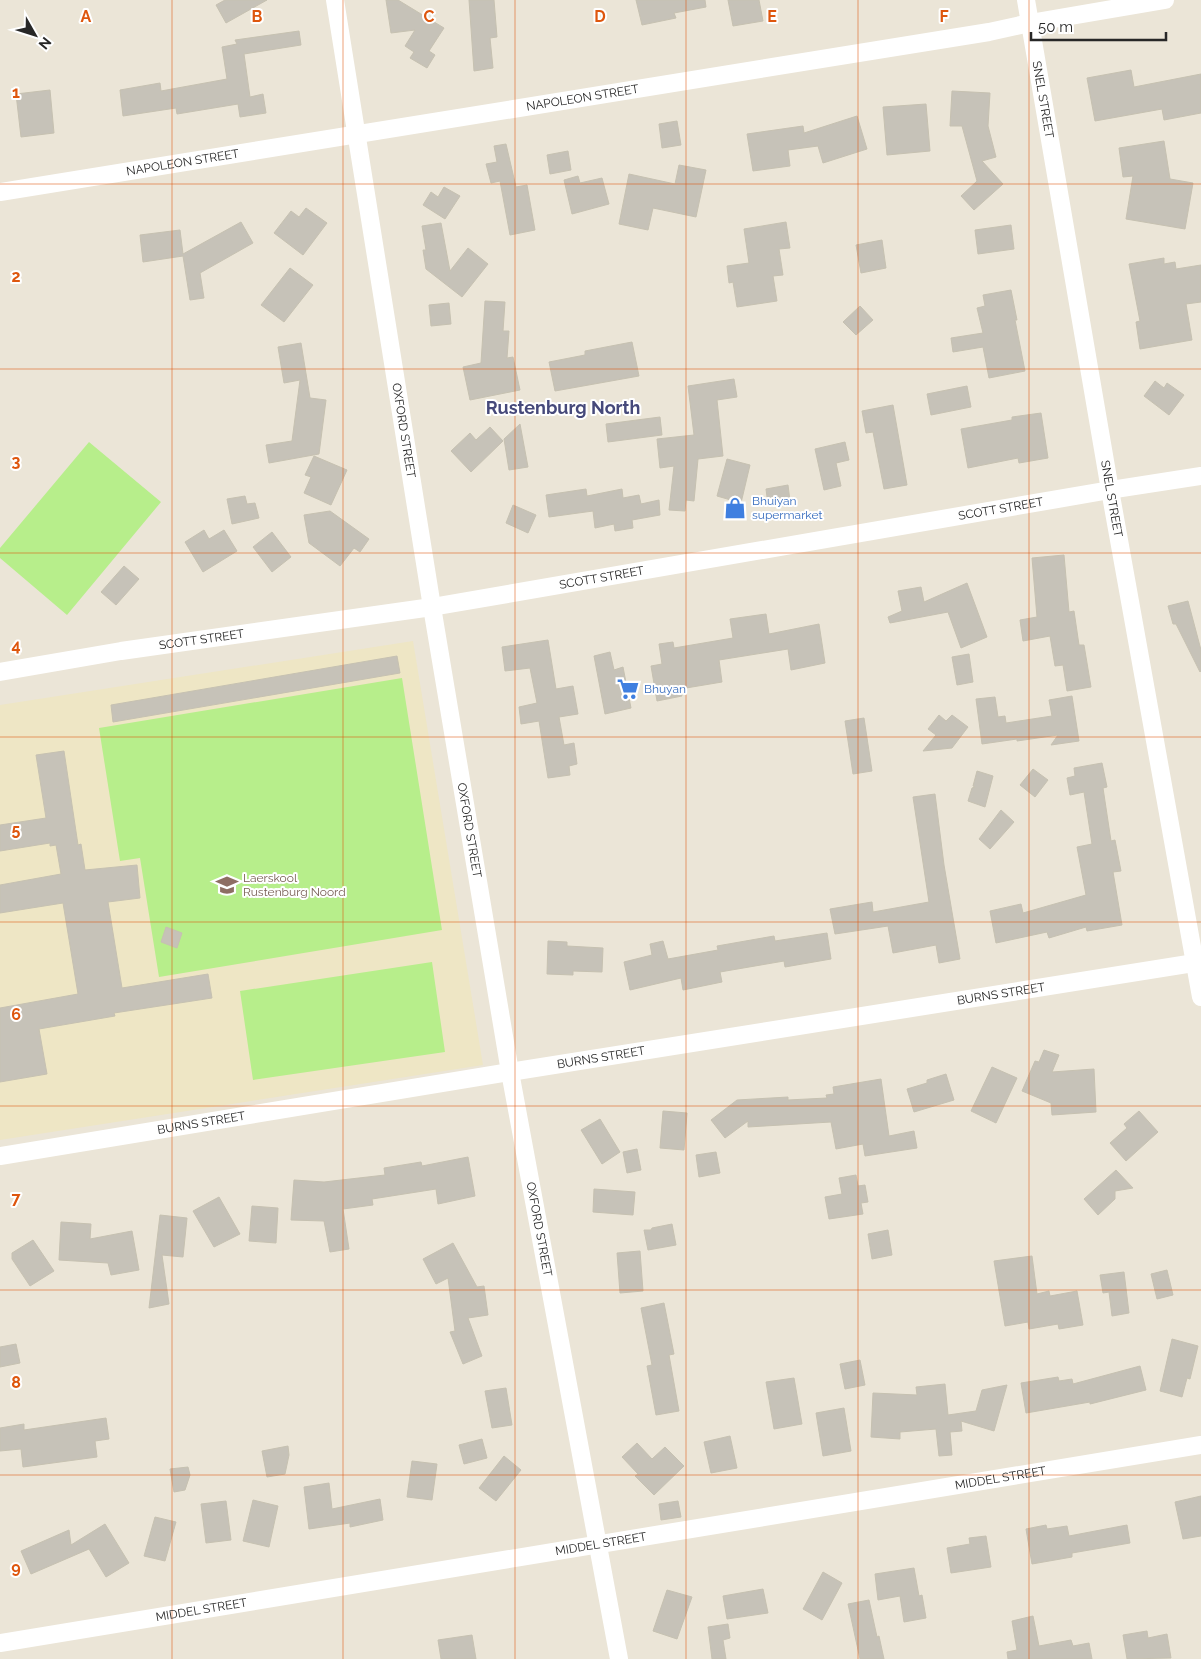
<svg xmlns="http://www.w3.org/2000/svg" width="1201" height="1659" viewBox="0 0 1201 1659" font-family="Raleway,sans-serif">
	<rect width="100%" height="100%" fill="#ebe5d7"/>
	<!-- education -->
	<path fill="#eee6c5" d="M413 641 483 1065 0 1140V705Z"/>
	<!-- pitch -->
	<path fill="#b7ee8b" d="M89 442 161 502 67 615 0 558V548Z
		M402 678 442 930 159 977 140 858 120 861 99 728Z
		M432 962 445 1052 253 1080 240 991Z"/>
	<!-- building -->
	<path fill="#c6c2b8" stroke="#c6c1b1" d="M225 0H267L226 23 216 5Z
		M386 0H398L444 28 429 51 435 55 427 68 410 58 414 52 405 46 415 30 391 33Z
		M469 0H494L497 37 490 38 493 68 474 71Z
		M636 0H705L706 7 674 13 676 18 642 25Z
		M728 0H759L763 21 733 26Z
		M299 31 301 45 244 54 250 97 263 94 266 113 240 117 238 104 177 114 176 108 123 116 120 90 160 83 161 91 227 79 222 47 237 44 235 40Z
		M1131 70 1134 87 1201 74V113L1164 120 1162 109 1095 121 1087 78Z
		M50 90 54 133 21 137 16 94Z
		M952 91 990 93 988 126 996 157 982 161 1003 184 974 210 961 196 977 181 962 126H950Z
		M926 104 930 151 887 155 883 107Z
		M857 116 867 149 823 163 818 146 788 150 790 166 753 171 747 134 803 126 804 133Z
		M677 121 681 145 662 148 659 124Z
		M1164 141 1170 179 1193 183 1185 229 1126 219 1133 176 1123 177 1119 148Z
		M506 144 516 187 527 185 535 230 510 235 500 181 491 183 486 164 497 162 494 146Z
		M568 151 571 170 550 174 547 155Z
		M679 165 706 170 696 217 653 208 648 230 619 224 629 174 675 184Z
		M578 176 580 183 602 178 609 204 572 214 564 180Z
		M444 187 460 196 445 219 423 205 431 192 438 197Z
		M306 208 327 223 303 255 274 233 291 211 299 217Z
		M241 222 253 243 200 273 204 298 190 300 183 256 143 262 140 235 180 230 183 254Z
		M786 222 790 248 779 249 783 275 773 276 777 301 737 307 733 282 729 283 727 266 749 263 744 229Z
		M441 223 450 271 468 248 488 264 462 297 426 269 423 250H426L422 226Z
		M1011 225 1014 249 978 254 975 230Z
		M882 240 886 268 861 273 856 245Z
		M1164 258V264L1175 262 1176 269 1201 265V302L1186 304 1192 340 1140 349 1136 322 1140 321 1129 264Z
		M290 268 313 285 284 322 261 305Z
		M1011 290 1017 320H1015L1025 371 989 378 983 347 953 352 951 338 983 333 977 308 985 306 983 295Z
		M485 301 505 302 503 331H509L507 358 513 357 520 390 470 400 463 367 481 363Z
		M449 303 451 324 431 326 429 305Z
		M860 306 873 320 856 335 843 322Z
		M632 342 639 376 555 391 549 362 585 355V351Z
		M301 343 310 398 326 400 319 454 269 463 266 445 292 441 300 380 284 383 278 347Z
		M734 379 737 397 717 400 723 456 698 459 694 501 686 500 685 511 669 510 674 466 660 468 657 439 694 435 688 386Z
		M1155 381 1164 388 1167 383 1184 395 1169 415 1144 396Z
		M967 386 971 407 931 415 927 394Z
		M893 405 907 485 884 489 873 432 866 433 862 411Z
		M1041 413 1048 458 1019 463 1018 458 968 468 961 429 1012 420V417Z
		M660 417 662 435 608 442 606 424Z
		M520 424 528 467 509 470 504 439Z
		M490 427 503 441 471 472 451 451 470 433 476 440Z
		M845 442 849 460 836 463 841 486 824 490 815 449Z
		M314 456 347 470 331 505 304 493 311 477 305 475Z
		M727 459 750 465 741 503 717 496Z
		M788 485 790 501 768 505 766 489Z
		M586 489 587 496 622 489 623 498 639 495 641 504 659 500 660 515 632 520 633 528 615 531 614 524 595 528 593 511 549 517 546 495Z
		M245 496 247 504 255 503 259 518 232 524 227 499Z
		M513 505 536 515 528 533 506 523Z
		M330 511 369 539 360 552 354 548 340 566 309 543 304 515Z
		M204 530 209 539 224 530 237 551 203 572 185 542Z
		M272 532 291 557 272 572 253 547Z
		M1064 555 1069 612 1074 611 1079 645H1084L1091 687 1067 691 1063 665 1055 666 1050 636 1023 641 1020 620 1037 617 1032 558Z
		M124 566 139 579 116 605 101 592Z
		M967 583 987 637 961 648 948 612 890 623 888 617 902 611 898 591 921 587 924 602Z
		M1188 601 1201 650V671L1200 672 1176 624H1173L1168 606Z
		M766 614 769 634 819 624 825 663 791 670 788 649 719 660 722 682 680 689 682 696 657 701 651 666 662 664 659 644 673 642 674 648 733 638 730 619Z
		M548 640 556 689 573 686 578 714 559 717 564 745 574 743 577 764 569 766 570 775 548 778 539 721 521 724 519 707 537 703 530 668 505 671 502 647Z
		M610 652 614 670 623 667 631 708 605 714 594 656Z
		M969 654 973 682 957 685 952 657Z
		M397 656 400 673 113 722 111 705Z
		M1072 696 1079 741 1051 745 1058 735 1017 741V739L982 744 976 699 995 697 998 717 1005 716 1006 723 1052 716 1049 700Z
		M939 715 946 721 952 715 968 727 952 748 923 751 936 735 928 729Z
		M864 718 872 771 853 774 845 721Z
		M64 751 78 845 81 844 85 870 137 865 140 898 108 902 122 988 208 974 212 998 114 1013 115 1016 39 1029 47 1074 0 1082V1008L78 994 63 903 0 913V885L61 874 56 845 50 846V843L0 851V825L46 818 36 755Z
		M1102 763 1107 787 1103 788 1111 841 1115 840 1121 871 1113 872 1122 925 1087 931 1086 927 1049 938 1047 932 996 943 990 911 1021 904 1023 913 1086 895 1077 847 1092 844 1084 792 1070 795 1067 778 1075 776 1074 768Z
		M1033 769 1048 780 1035 797 1020 785Z
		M977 771 993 776 985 807 968 801 972 788 975 787 973 786Z
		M935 794 944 865 960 959 939 963 936 945 893 953 888 926 835 934 830 909 872 902 873 912 929 902 913 797Z
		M1001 810 1014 822 990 849 979 839Z
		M166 927 182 933 177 948 161 942Z
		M827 933 831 959 785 967 784 961 720 972 722 982 683 990 681 978 630 990 624 962 652 955 650 944 663 941 668 959 718 950 717 946 774 936 775 941Z
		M548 941 567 942V946L603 948 602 972 573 971V975L547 974Z
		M1044 1050 1059 1055 1052 1072 1094 1069 1096 1112 1052 1115 1051 1103 1022 1091 1035 1061 1039 1062Z
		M992 1067 1017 1078 996 1123 971 1111Z
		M946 1074 954 1100 914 1112 907 1089 927 1083V1080Z
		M881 1079 889 1136 914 1131 917 1148 865 1156 863 1144 836 1149 831 1122 748 1127V1121L725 1138 711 1120 737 1100 788 1097V1100L827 1098 826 1095 834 1094 833 1087Z
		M663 1111 687 1113 684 1150 660 1148Z
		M1139 1111 1158 1132 1126 1161 1110 1143 1127 1128 1124 1124Z
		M600 1119 620 1152 602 1164 581 1130Z
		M637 1149 641 1170 627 1173 623 1152Z
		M716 1152 720 1173 699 1177 696 1155Z
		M468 1157 475 1196 438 1204 436 1189 372 1199 373 1205 343 1209 349 1249 330 1252 324 1221 291 1220 294 1180 324 1182 385 1175 384 1168 421 1162 422 1166Z
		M1116 1170 1133 1188 1115 1191V1199L1098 1215 1084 1199Z
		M856 1175 858 1186 865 1185 868 1202 861 1203 863 1214 829 1219 825 1197 842 1194 839 1178Z
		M594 1189 635 1192 633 1215 593 1212Z
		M219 1197 240 1234 214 1247 193 1211Z
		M252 1206 278 1208 276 1243 249 1241Z
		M160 1215 187 1218 183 1257 162 1255 169 1304 149 1308Z
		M61 1222 91 1224 90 1239 132 1231 139 1270 111 1275 108 1263 59 1260Z
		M672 1224 676 1245 648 1250 644 1230H651L652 1228Z
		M888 1230 892 1255 872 1259 868 1234Z
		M33 1240 54 1271 30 1286 12 1259V1253Z
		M453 1243 477 1287 484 1286 488 1315 468 1318 482 1356 463 1364 450 1332 455 1331 448 1278 436 1284 423 1259Z
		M640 1251 643 1291 620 1293 617 1253Z
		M1032 1256 1037 1294 1049 1291 1050 1296 1077 1291 1083 1325 1059 1329 1058 1324 1029 1329 1028 1322 1005 1326 994 1261Z
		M1167 1270 1173 1295 1157 1299 1151 1274Z
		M1124 1272 1129 1313 1112 1316 1109 1292 1103 1293 1100 1275Z
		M664 1303 674 1354 669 1355 679 1411 656 1415 647 1366 652 1365 641 1308Z
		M1172 1339 1198 1346 1190 1379 1187 1378 1182 1397 1160 1391Z
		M16 1344 20 1363 0 1367V1347Z
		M860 1360 865 1385 845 1389 840 1364Z
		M1140 1366 1146 1390 1090 1404V1402L1026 1413 1021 1383 1058 1377 1059 1381 1072 1379 1073 1384Z
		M794 1378 802 1424 774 1429 766 1382Z
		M945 1384 948 1415 976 1411 982 1390 1007 1385 994 1431 961 1421 962 1431 950 1432 952 1455 939 1456 936 1429 900 1432V1439L871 1437 873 1393 917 1395 916 1387Z
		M506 1388 512 1425 492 1428 485 1391Z
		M844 1408 851 1451 823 1456 816 1413Z
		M106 1418 109 1439 95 1441 97 1457 23 1467 21 1449 0 1451V1428L24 1424V1430Z
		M730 1436 737 1468 711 1473 704 1442Z
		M482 1439 487 1458 464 1464 459 1445Z
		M637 1443 652 1459 665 1447 684 1466 654 1495 635 1476 638 1474 622 1457Z
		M288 1446 289 1455 285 1474 267 1477 262 1451Z
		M504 1456 521 1470 496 1501 479 1488Z
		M412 1461 437 1464 432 1500 407 1497Z
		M188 1467 190 1475 185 1490 174 1492 170 1469Z
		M329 1483 332 1509 380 1499 383 1520 350 1527V1523L309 1529 304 1487Z
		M1201 1496V1536L1183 1539 1175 1502Z
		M253 1500 278 1506 269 1547 243 1541Z
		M226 1501 231 1540 206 1543 201 1504Z
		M678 1501 681 1517 661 1520 659 1504Z
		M155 1517 176 1522 165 1561 144 1556Z
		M105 1524 129 1563 106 1577 89 1549 31 1574 21 1551 69 1530 71 1545Z
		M1046 1525 1047 1529 1067 1526 1069 1536 1127 1525 1130 1543 1072 1553V1557L1032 1564 1026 1529Z
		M986 1536 991 1567 951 1573 947 1548 970 1544 969 1538Z
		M914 1568 919 1596 922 1595 926 1618 904 1622 900 1596 878 1600 875 1574Z
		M823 1572 842 1583 822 1620 803 1609Z
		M763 1589 768 1613 727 1619 723 1596Z
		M667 1590 692 1597 677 1639 653 1631Z
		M869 1600 877 1637 879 1636 884 1659H860L848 1604Z
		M1033 1616 1039 1646 1071 1640 1073 1646 1089 1643 1092 1659H1008L1007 1652 1017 1650 1012 1621Z
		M728 1624 730 1638 723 1640 726 1659H712L708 1627Z
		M1147 1631 1148 1638 1167 1634 1171 1658 1127 1659 1123 1635Z
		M472 1635 476 1659H441L438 1640Z"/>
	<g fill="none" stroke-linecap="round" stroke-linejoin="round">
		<!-- minor -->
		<g stroke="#fff" stroke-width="18">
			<path id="s1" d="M335 0 432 607 510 1072 619 1659"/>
			<path id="s2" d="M1026 0 1110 490 1201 997"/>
			<path id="s3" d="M0 192 989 32 1030 23 1165 0"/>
			<path id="s4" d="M0 672 121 651 432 607 1110 490 1201 476"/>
			<path id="s5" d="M0 1156 510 1072 1201 962"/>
			<path id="s6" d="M0 1643 1201 1445"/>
		</g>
	</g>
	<!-- grid -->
	<path fill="none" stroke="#de560d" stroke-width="1" stroke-opacity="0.55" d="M172 0V1659M343 0V1659M515 0V1659M686 0V1659M858 0V1659M1029 0V1659M0 184H1201M0 369H1201M0 553H1201M0 737H1201M0 922H1201M0 1106H1201M0 1290H1201M0 1475H1201"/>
	<!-- icons -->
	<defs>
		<g id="shop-bare" transform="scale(1.725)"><path d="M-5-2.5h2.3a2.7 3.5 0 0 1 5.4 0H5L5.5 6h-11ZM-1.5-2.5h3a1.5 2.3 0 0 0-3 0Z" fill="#3f7fe0" stroke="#fff" stroke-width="2.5" paint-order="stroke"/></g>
		<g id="supermarket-bare" transform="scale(1.725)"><path d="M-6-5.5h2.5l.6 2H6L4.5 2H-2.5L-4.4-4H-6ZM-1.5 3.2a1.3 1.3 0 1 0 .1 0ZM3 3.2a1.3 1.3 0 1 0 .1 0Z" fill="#3f7fe0" stroke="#fff" stroke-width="2.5" paint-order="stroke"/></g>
		<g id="school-bare" transform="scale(1.725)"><path d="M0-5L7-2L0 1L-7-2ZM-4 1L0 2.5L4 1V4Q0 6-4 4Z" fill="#8d6e63" stroke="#fff" stroke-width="2.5" paint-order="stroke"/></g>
	</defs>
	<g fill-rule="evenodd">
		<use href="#shop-bare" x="735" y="508"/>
		<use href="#supermarket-bare" x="628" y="689"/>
		<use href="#school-bare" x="227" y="885"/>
	</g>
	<g text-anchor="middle" stroke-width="4" stroke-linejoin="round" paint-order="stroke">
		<!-- street labels -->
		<g font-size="12" fill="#272727" stroke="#fff">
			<text dy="4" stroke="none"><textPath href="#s3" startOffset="590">NAPOLEON STREET</textPath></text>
			<text dy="4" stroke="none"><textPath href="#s2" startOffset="101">SNEL STREET</textPath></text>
			<text dy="4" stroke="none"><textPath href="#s3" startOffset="185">NAPOLEON STREET</textPath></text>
			<text dy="4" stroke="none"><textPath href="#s1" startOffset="436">OXFORD STREET</textPath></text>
			<text dy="4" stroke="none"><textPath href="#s2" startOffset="506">SNEL STREET</textPath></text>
			<text dy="4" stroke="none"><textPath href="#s4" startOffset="1014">SCOTT STREET</textPath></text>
			<text dy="4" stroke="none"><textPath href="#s4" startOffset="609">SCOTT STREET</textPath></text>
			<text dy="4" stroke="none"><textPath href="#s4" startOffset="204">SCOTT STREET</textPath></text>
			<text dy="4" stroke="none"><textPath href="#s1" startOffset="841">OXFORD STREET</textPath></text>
			<text dy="4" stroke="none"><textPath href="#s5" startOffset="1014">BURNS STREET</textPath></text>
			<text dy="4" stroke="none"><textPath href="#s5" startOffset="609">BURNS STREET</textPath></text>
			<text dy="4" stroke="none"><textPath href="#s5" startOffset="204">BURNS STREET</textPath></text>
			<text dy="4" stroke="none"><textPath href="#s1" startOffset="1246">OXFORD STREET</textPath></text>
			<text dy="4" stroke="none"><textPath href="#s6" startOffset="1014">MIDDEL STREET</textPath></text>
			<text dy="4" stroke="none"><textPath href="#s6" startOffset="609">MIDDEL STREET</textPath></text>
			<text dy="4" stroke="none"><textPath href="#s6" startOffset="204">MIDDEL STREET</textPath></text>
		</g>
		<!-- shop labels -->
		<g font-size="12" fill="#366cbe" stroke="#fff" text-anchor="start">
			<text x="752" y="505">Bhuiyan<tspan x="752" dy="14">supermarket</tspan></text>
			<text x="644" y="693">Bhuyan</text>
		</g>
		<!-- education labels -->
		<g font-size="12" fill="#785e54" stroke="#fff" text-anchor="start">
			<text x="243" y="882">Laerskool<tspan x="243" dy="14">Rustenburg Noord</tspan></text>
		</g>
		<!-- district labels -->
		<g font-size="18" font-weight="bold" fill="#46497a" stroke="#fff">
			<text x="563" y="414">Rustenburg North</text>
		</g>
	</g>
	<g font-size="16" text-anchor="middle" font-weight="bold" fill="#de560d" stroke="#fff" stroke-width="4" stroke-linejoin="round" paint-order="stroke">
		<text x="86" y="22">A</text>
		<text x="257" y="22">B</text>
		<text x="429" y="22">C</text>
		<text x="600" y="22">D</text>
		<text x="772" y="22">E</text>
		<text x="944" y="22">F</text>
		<text x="16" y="98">1</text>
		<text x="16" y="282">2</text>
		<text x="16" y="467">3</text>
		<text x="16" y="651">4</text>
		<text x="16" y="835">5</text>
		<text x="16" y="1020">6</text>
		<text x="16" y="1204">7</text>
		<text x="16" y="1388">8</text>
		<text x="16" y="1573">9</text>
	</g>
	<!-- north arrow -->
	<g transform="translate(35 35) rotate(129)" stroke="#ffffff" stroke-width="4" paint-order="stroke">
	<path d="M0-4L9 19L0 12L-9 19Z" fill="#272727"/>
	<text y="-8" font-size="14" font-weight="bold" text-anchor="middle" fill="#272727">N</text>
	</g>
	<!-- scale -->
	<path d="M1031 32v8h135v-8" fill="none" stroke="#272727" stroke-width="2.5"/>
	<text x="1038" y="32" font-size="15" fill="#272727" stroke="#ffffff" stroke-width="4" paint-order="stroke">50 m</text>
</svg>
